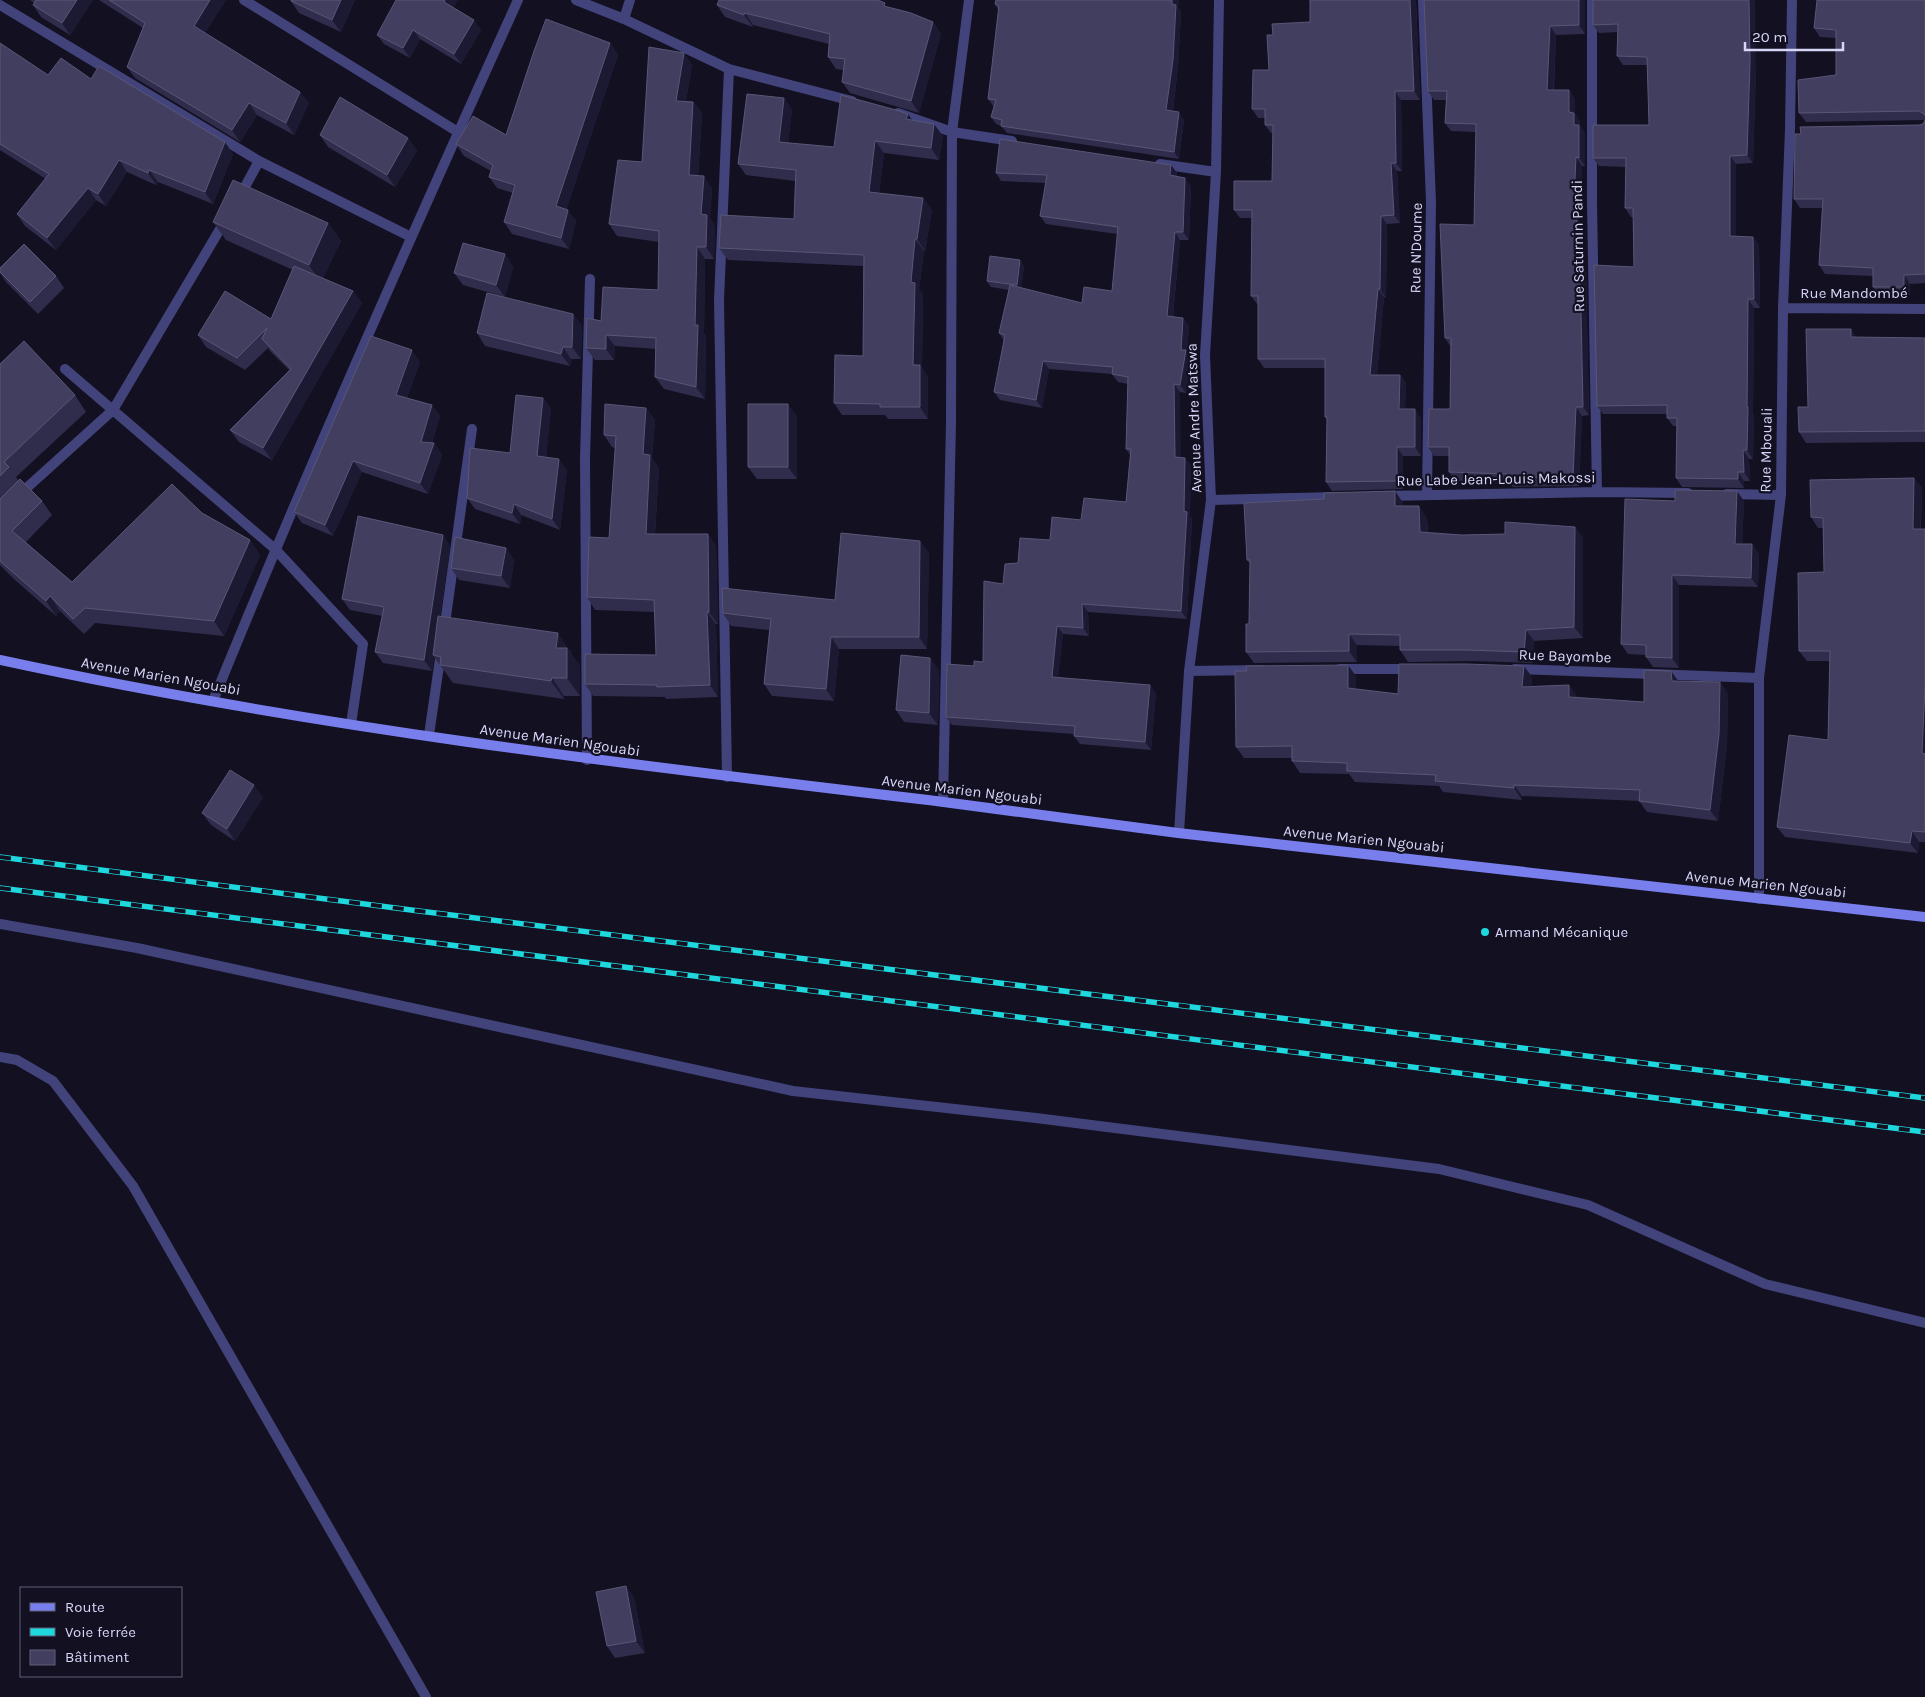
<svg xmlns="http://www.w3.org/2000/svg" width="1925" height="1697" viewBox="0 0 1925 1697" font-family="Karla,sans-serif">
	<rect width="100%" height="100%" fill="#121021"/>
	<g fill="none" stroke-linecap="round" stroke-linejoin="round">
		<!-- lane -->
		<path stroke="#42437a" stroke-width="10" d="M0 1057 17 1060 53 1081 133 1186 426 1697"/>
		<!-- street -->
		<path stroke="#42437a" stroke-width="10" d="M244 0 458 132
			M576 0 624 19 729 69 852 101
			M1423 0 1431 202 1427 495
			M1592 0V202L1597 492
			M0 5 259 161 411 237
			M624 19 630 0
			M898 113 952 132 1012 141
			M1160 164 1216 172
			M240 196 259 161
			M1783 308 1925 309
			M65 369 275 549 363 644 351 724
			M1727 494 1781 495
			M1385 496 1597 492 1688 493
			M1211 500 1338 497
			M0 512 113 410 226 219
			M444 631 472 429
			M1340 669H1413
			M1515 669 1759 678
			M1189 671 1261 670
			M213 701C309 465 413 232 518 0
			M429 735 441 652
			M587 760 585 458 590 279
			M727 777 719 300 729 69
			M943 802 951 422 952 132 969 0
			M1179 833 1189 671 1211 500 1205 355 1216 172 1219 0
			M1759 899V678L1781 495 1783 308 1790 129 1792 0
			M0 924 137 948 793 1091 1036 1118 1439 1169 1588 1205 1765 1284 1925 1323"/>
		<!-- secondary -->
		<path stroke="#797eed" stroke-width="10" d="M0 660C309 727 623 764 936 801 1017 811 1097 823 1178 833 1427 863 1676 890 1925 917"/>
		<!-- rail casing -->
		<g stroke="#1ed8de" stroke-width="5.5">
			<path id="rail" d="M0 857 419 911 1925 1098
				M0 888 1925 1132"/>
		</g>
		<!-- rail -->
		<use href="#rail" stroke="#121021" stroke-width="4" stroke-dasharray="11" stroke-linecap="butt"/>
	</g>
	<!-- wall -->
	<path fill="#302c4c" d="M30 0H93L70 35 41 17 33 5 34 3Z
		M99 0H226L205 33 300 92 309 103 294 135 257 115 240 142 135 78 127 67 143 28Z
		M291 0H355L341 32 299 13 291 1Z
		M458 0 453 8 481 30 461 64 420 39 410 58 384 44 377 35Z
		M996 0H1179L1178 7 1181 12 1178 67 1173 111 1184 120 1179 159 1007 133 1001 126 996 124 991 117 994 107 988 99 998 10 995 4Z
		M1310 0H1416L1420 100H1401L1402 171H1397L1400 223 1387 224 1386 298 1384 297 1377 375H1400L1406 383 1405 409 1421 418V456H1403V489L1332 491 1326 482 1327 420 1325 417V368H1264L1258 359V304H1257L1251 296 1252 218H1240L1234 210 1272 181 1273 133H1271L1265 125V118H1258L1252 109 1269 70 1273 35 1310 22Z
		M1424 0H1585V34L1556 35 1554 90H1569L1575 99V114L1580 121V126L1585 133V166H1582L1579 223 1583 228 1582 267 1586 273 1589 415 1582 416 1579 486 1513 487 1510 483 1455 481 1449 472V456H1434L1428 447 1450 409 1451 347 1445 338 1474 225 1476 132 1451 131 1445 123 1446 100H1434L1428 91Z
		M1593 0 1756 71 1753 163 1736 164V237H1753L1759 245 1760 308H1754L1753 413 1754 415 1753 459H1749L1750 481H1744V488L1682 487 1676 478 1677 426H1673L1667 418V414H1603L1597 406 1634 267 1633 217H1631L1625 208 1626 167 1599 166 1593 158 1649 125 1647 65H1623L1617 56 1618 32 1599 33 1593 25Z
		M1925 0V283L1910 284V295L1879 296 1873 287V276L1825 274 1819 265 1822 208H1800L1794 199 1919 125 1923 124 1925 120 1806 122 1799 113 1836 75V38L1820 37 1814 28Z
		M717 5 888 7 933 22 941 34 919 113 850 93 842 82 844 70 836 69 828 57 829 44 753 25V27L725 17Z
		M0 43 48 75 91 79 233 154 213 204 158 182 156 185 127 172 106 206 96 200 56 250 25 226 17 214 46 179 0 150Z
		M610 43 618 55 566 209 576 221 569 249 512 234 504 222 513 193 497 188 489 177 491 171 464 156 456 144 506 135Z
		M684 53 692 65 686 101 693 102 702 113 698 176 712 188 710 218 715 226 714 259H705L704 333 706 337 705 399 664 389 655 377 656 349 615 346 614 360H595L586 348 601 321 658 290 659 242 617 236 609 224 642 162Z
		M784 98 792 110 788 143 834 147 908 114 912 120 943 136 939 160 884 153 879 193 923 198 932 210 925 251H924L919 289 923 294 922 368 928 377V419H888L885 415H842L834 403 863 356V266L728 260 719 248 794 219 795 181 746 175 738 164Z
		M320 135 408 138 417 151 395 187 328 147Z
		M1171 165 1177 173 1176 176 1191 186 1189 240H1180L1173 317 1183 318 1189 326 1187 352 1191 358 1186 393 1180 392V457L1185 458 1191 466 1190 516 1192 520 1187 619 1088 612 1089 636 1063 634 1058 677 1156 693 1151 750 1080 744 1074 736V734L952 725 946 717 974 666 983 662 1003 584 1018 563 1050 540 1081 520 1126 502 1130 455 1126 449 1128 384 1118 382 1112 374 1049 369 1042 408 1000 400 994 392 1004 341 999 333 1009 290 991 287 987 281 1024 266 1021 288 1082 303 1112 291 1117 234 1046 224 1040 216 1046 183 1001 181 996 173Z
		M213 222 328 223 341 241 323 278 353 291 362 303 272 460 239 442 230 430 290 371 271 352 268 348 245 370 206 347 198 335 271 319 293 270 226 240Z
		M505 254 513 267 505 297 463 285 454 273Z
		M0 268 56 276 64 288 38 314 6 282 0 273Z
		M573 314 582 326 581 359H571L570 366 485 346 477 333Z
		M1851 329 1856 337 1925 338V442L1806 443 1799 432 1808 407Z
		M420 362 407 398 432 405 440 416 432 443H434L442 455 428 494 362 472 333 536 302 523 294 512Z
		M0 364 75 395 86 412 16 477 19 481 42 501 52 515 26 542 72 582 202 513 250 540 260 555 224 636 95 623 84 634 60 611 56 616 15 580 0 565Z
		M543 398 551 409 546 457 567 470 560 530 521 515 520 524 475 509 467 498 510 453Z
		M646 408 655 420 652 458 659 468 655 534H708L716 546 718 624H716L718 697 666 699 665 697 593 696 585 684 656 655 655 612 595 610 587 597 609 538 615 448 612 447 604 435Z
		M797 416V479H757L748 467Z
		M1914 478 1922 488 1921 529H1925V842H1919L1918 853 1785 837 1777 827 1828 740 1830 661H1807L1799 651 1824 572 1823 528H1818L1811 517Z
		M1395 491 1403 503V506L1427 518 1428 533 1462 535 1505 534 1575 527 1583 538V638L1534 641 1533 663 1474 661 1408 662 1400 650V646L1357 645V662L1254 663 1246 652 1249 624 1250 564 1247 560Z
		M1675 501H1744L1742 544H1752L1759 554 1758 587 1679 585V668L1653 667 1646 657V655L1628 654 1621 644Z
		M443 535 450 546 440 616 571 651V653L580 666V696H564V699L453 683 434 657 432 671 383 663 375 652 382 616 350 610 342 599Z
		M920 541 929 553 927 649H839L834 701 772 696 764 684 769 630 731 626 723 613 835 600Z
		M506 548 514 560 510 588 459 580 451 568Z
		M930 658 939 670 938 725 904 722 896 710Z
		M1356 676V689L1398 694 1532 677 1531 686 1569 685 1577 697 1644 702 1679 682H1720L1728 694 1727 746 1718 821 1647 812 1639 801 1522 796V800L1443 792 1439 786 1355 782 1349 774 1300 773 1292 761V758H1244L1236 747Z
		M263 797 235 841 211 825 202 813Z
		M626 1586 634 1598 645 1653 615 1658 607 1646Z"/>
	<!-- shaded-wall -->
	<path fill="#1c1933" d="M77 0H93L70 35 62 23Z
		M210 0H226L202 38 194 26Z
		M341 0H355L341 32 332 20Z
		M445 0H458L451 12 444 2Z
		M1172 0H1179L1178 7 1181 12 1178 67 1172 117 1166 110Z
		M1410 0H1416L1420 100 1414 91Z
		M1579 0H1585V34L1579 25Z
		M1749 0H1755L1756 71 1753 163 1747 155Z
		M745 13 753 25V27L744 15Z
		M474 20 481 30 461 64 454 54Z
		M933 22 941 34 919 113 911 101Z
		M1550 26 1556 35 1553 99 1547 90Z
		M413 30 420 39 410 58 403 48Z
		M610 43 618 55 564 218 556 206Z
		M684 53 692 65 684 112 676 101Z
		M1569 90 1575 99V114L1580 121V126L1585 133V166L1579 158 1574 125 1569 112Z
		M1395 91 1401 100 1402 171 1396 163Z
		M300 92 309 103 294 135 286 123Z
		M784 98 792 110 787 153 779 142Z
		M693 102 702 113 697 187 689 175Z
		M249 103 257 115 240 142 232 130Z
		M1179 112 1184 120 1179 159 1174 152Z
		M908 114 916 126 906 119Z
		M934 124 943 136 939 160 931 148Z
		M408 138 417 151 395 187 387 175Z
		M875 141 884 153 878 203 869 192Z
		M225 142 233 154 213 204 205 192Z
		M1730 156 1736 164V245L1730 236Z
		M1576 157 1582 166 1579 223 1583 228 1582 267 1586 273 1589 415 1583 407 1576 262 1573 220Z
		M119 160 127 172 106 206 98 194Z
		M1391 163 1397 171 1400 223 1394 215Z
		M1171 165 1177 173 1175 183 1170 175Z
		M149 170 158 182 156 185 148 173Z
		M704 176 712 188 710 218 715 226 714 259 706 247 701 214Z
		M1185 178 1191 186 1189 240 1183 232Z
		M88 188 96 200 56 250 47 238Z
		M923 198 932 210 925 251 917 239Z
		M568 210 576 221 569 249 561 238Z
		M1381 216 1387 224 1386 298 1380 289Z
		M328 223 341 241 321 283 309 265Z
		M1175 232 1180 240 1172 324 1167 316Z
		M1753 237 1759 245 1760 308 1754 299Z
		M915 239 924 251 919 289 923 294 922 368 928 377V419L920 407 913 365 911 282Z
		M697 247 705 259 704 333 706 337 705 399 696 387 695 325Z
		M505 254 513 267 505 297 496 285Z
		M1020 260 1024 266 1021 291 1017 285Z
		M1904 275 1910 284V295L1904 287Z
		M1378 289 1384 297 1376 383 1370 375Z
		M353 291 362 303 272 460 263 448Z
		M1748 299 1754 308 1753 413 1754 415 1753 459 1747 450Z
		M573 314 582 326 581 359 572 347Z
		M1183 318 1189 326 1187 352 1191 358 1186 393 1180 385Z
		M1851 329 1858 340 1851 337Z
		M606 335 615 346 614 360 606 349Z
		M563 347 571 359 570 366 561 354Z
		M412 350 420 362 404 407 396 395Z
		M1043 361 1049 369 1042 408 1036 400Z
		M1400 375 1406 383 1405 418 1399 409Z
		M1174 384 1180 392 1181 465 1175 457Z
		M543 398 551 409 545 467 537 456Z
		M788 404 797 416V479L788 467Z
		M432 405 440 416 429 453 421 442Z
		M1576 407 1582 416 1579 486 1573 477Z
		M646 408 655 420 652 458 659 468 654 546 646 534 643 454Z
		M1415 409 1421 418V456L1415 447Z
		M434 443 442 455 428 494 420 483Z
		M1397 447 1403 456V489L1397 481Z
		M1743 450 1749 459 1750 481 1744 472Z
		M1185 458 1191 466 1190 516 1192 520 1187 619 1181 611Z
		M559 459 567 470 560 530 552 519Z
		M353 461 362 472 333 536 325 525Z
		M1738 472 1744 481V488L1738 479Z
		M1914 478 1922 488 1920 540 1913 529Z
		M1395 491 1403 503V518L1395 506Z
		M1737 491 1744 501 1742 554 1735 544Z
		M514 504 521 515 520 524 512 513Z
		M1419 506 1427 518 1428 544 1420 532Z
		M1575 527 1583 538V638L1574 627Z
		M708 534 716 546 718 624 709 612Z
		M443 535 450 546 434 656 433 655 434 657 432 671 424 660Z
		M250 540 260 555 224 636 214 621Z
		M920 541 929 553 927 649 919 637Z
		M1752 544 1759 554 1758 587 1751 578Z
		M506 548 514 560 510 588 501 576Z
		M1672 575 1679 585V668L1672 658Z
		M50 596 60 611 56 616 46 601Z
		M1082 604 1088 612 1089 636 1083 628Z
		M707 612 716 624 718 697 710 685Z
		M1057 626 1063 634 1057 685 1052 677Z
		M1526 630 1534 641 1533 663 1524 652Z
		M558 633 580 666V696L567 678 556 648Z
		M1349 634 1357 645V662L1349 651Z
		M831 637 839 649 834 701 826 689Z
		M930 658 939 670 938 725 929 713Z
		M1348 665 1356 676V699L1348 688Z
		M1524 666 1532 677 1530 698 1522 687Z
		M1671 671 1679 682 1672 681Z
		M552 678 564 696V699L551 681Z
		M1720 682 1728 694 1727 746 1718 821 1710 810Z
		M1150 685 1156 693 1151 750 1145 742Z
		M1569 685 1577 696V708L1569 697Z
		M1925 685V758L1922 753Z
		M254 785 263 797 235 841 227 829Z
		M1514 785 1522 796V800L1514 788Z
		M1912 831 1919 842 1918 853 1910 843Z
		M626 1586 634 1598 645 1653 636 1641Z"/>
	<!-- building -->
	<path fill="#423e5f" stroke="#595677" d="M36 0H77L62 23 33 5Z
		M109 0H210L194 26 300 92 286 123 249 103 232 130 127 67 145 23Z
		M291 0H341L332 20 291 1Z
		M396 0H445L444 2 474 20 454 54 413 30 403 48 377 35Z
		M719 0H878L885 3 884 6 911 13 933 22 911 101 842 82 845 59 828 57 830 34 745 13 744 15 717 5Z
		M996 0H1172V4L1176 5 1173 60 1166 110 1179 112 1174 152 1001 126 1002 120 991 117 996 100 988 99 999 6 995 4Z
		M1310 0H1410L1414 91H1395L1396 163H1391L1394 215 1381 216 1380 289H1378L1370 375H1400L1399 409H1415V447H1397V481L1326 482 1327 417H1325V359H1258V296H1251L1252 210H1234V181H1272L1273 125H1265V109H1252L1253 70H1269L1267 35H1273L1272 24 1310 22Z
		M1424 0H1579V25L1550 26 1547 90H1569V112L1574 113V125H1579V158L1576 157 1573 220H1577L1576 262 1580 264 1583 407H1576L1573 477 1507 478V474L1449 472V447H1428L1429 409H1450L1451 338H1445L1440 224 1474 225 1476 124 1445 123 1447 91H1428Z
		M1593 0H1749L1750 62 1747 155 1730 156V236L1753 237 1754 299H1748L1747 407H1748L1747 450H1743L1744 472H1738V479L1676 478 1677 418H1667V405L1597 406 1594 265 1634 267 1633 208H1625L1626 158H1593V125H1649L1647 57 1617 56 1618 24 1593 25Z
		M1817 0H1925V116L1924 114 1919 111 1799 113 1798 80 1836 75V30L1814 28Z
		M546 19 610 43 556 206 568 210 561 238 504 222 515 185 489 177 493 165 456 144 473 116 506 135 534 51Z
		M0 43 48 75 61 58 91 79 99 66 225 142 205 192 149 170 148 173 119 160 98 194 88 188 47 238 17 214 49 174 0 144Z
		M649 47 684 53 676 101 693 102 689 175 704 176 701 214 707 215 706 247H697L695 325H698L696 387 655 377 656 338 606 335V349L586 348 587 318 601 321 603 287 658 290 659 231 609 224 618 160 642 162Z
		M747 94 784 98 779 142 834 147 841 95 896 110 908 114 906 119 934 124 931 148 875 141 869 192 923 198 917 239H915L911 282 915 283 913 365H920V407H880V404L834 403 835 355 863 356 864 255 719 248 721 215 794 219 796 170 738 164Z
		M340 97 408 138 387 175 320 135Z
		M1925 120V274L1904 275V287H1873V268L1819 265 1823 199H1794L1795 134H1801L1800 127 1919 125 1923 124Z
		M1000 139 1171 165 1170 175 1185 178 1183 232H1175L1167 316 1183 318 1181 350H1186L1180 385 1174 384 1175 457 1185 458 1184 511 1187 512 1181 611 1082 604 1083 628 1057 626 1052 677 1150 685 1145 742 1074 736 1075 726 946 717 947 664 974 666V661L983 662 984 581 1003 584 1005 564 1018 563 1020 538 1050 540 1052 517 1081 520 1084 498 1126 502 1131 449H1126L1128 377 1112 374 1113 367 1043 361 1036 400 994 392 1005 335 999 333 1010 285 1082 303 1084 287 1112 291 1118 227 1040 216 1047 175 996 173Z
		M233 180 328 223 309 265 213 222Z
		M463 243 505 254 496 285 454 273Z
		M24 244 56 276 30 302 0 272V268Z
		M990 256 1020 260 1017 285 987 281Z
		M294 266 353 291 263 448 230 430 291 369 262 339 267 328 237 358 198 335 225 291 271 319Z
		M487 293 573 314 572 347H563L561 354 477 333Z
		M1806 329H1851V337L1925 338V431L1799 432 1798 407H1808Z
		M371 336 412 350 396 395 432 405 421 442 434 443 420 483 353 461 325 525 294 512Z
		M24 341 75 395 4 462 9 467 0 476V364Z
		M516 395 543 398 537 456 559 459 552 519 514 504 512 513 467 498 470 448 510 453Z
		M605 404 646 408 643 454 650 455 646 534H708L709 612H707L710 685 657 687V685L585 684V654L656 655 654 600 587 597 589 537 609 538 616 436 604 435Z
		M748 404H788V467H748Z
		M1914 478 1913 529H1925V685L1922 753 1925 754V832L1912 831 1910 843 1777 827 1789 735 1828 740 1830 651H1799L1798 573 1824 572 1823 518 1811 517 1810 480Z
		M20 479 42 501 12 531 72 582 172 484 202 513 250 540 214 621 85 608 73 619 50 596 46 601 0 561V499Z
		M1675 490 1737 491 1735 544H1752L1751 578 1672 575V658L1646 657V645L1621 644 1625 499 1675 501Z
		M1395 491V506H1419L1420 532 1462 535 1505 534V522L1575 527 1574 627 1526 630 1524 652 1466 650H1400V635L1349 634V651L1246 652V624H1249L1250 560H1247L1244 503 1324 499V493Z
		M358 516 443 535 424 660 375 652 384 607 342 599Z
		M841 533 920 541 919 637H831L826 689 764 684 771 619 723 613 722 588 835 600Z
		M455 537 506 548 501 576 451 568Z
		M438 616 558 633 556 648H567V678H552L551 681 440 665 441 657 433 655Z
		M901 655 930 658 929 713 896 710Z
		M1399 664H1466L1524 666 1522 687 1569 685V697L1644 702V670L1671 671 1672 681 1720 682 1719 734 1710 810 1639 801 1640 790 1514 785V788L1435 781 1436 775 1347 771V763L1292 761V746L1236 747 1235 671H1247L1246 666 1348 665V688L1398 694Z
		M230 770 254 785 227 829 202 813Z
		M626 1586 636 1641 607 1646 596 1592Z"/>
	<!-- markers -->
	<circle fill="#1ed8de" stroke="#121021" stroke-width="2" cx="1485" cy="932" r="5"/>
	<g text-anchor="middle" stroke-width="4.5" stroke-linejoin="round" paint-order="stroke">
		<!-- street labels -->
		<g font-size="15" fill="#d7d6f9" stroke="#121021">
			<text transform="translate(1578 246) rotate(-91)" y="5">Rue Saturnin Pandi</text>
			<text transform="translate(1416 248) rotate(-89)" y="5">Rue N'Doume</text>
			<text x="1854" y="298">Rue Mandombé</text>
			<text transform="translate(1194 418) rotate(-92)" y="5">Avenue Andre Matswa</text>
			<text transform="translate(1766 450) rotate(-89)" y="5">Rue Mbouali</text>
			<text transform="translate(1496 479) rotate(-1)" y="5">Rue Labe Jean-Louis Makossi</text>
			<text transform="translate(1565 656) rotate(2)" y="5">Rue Bayombe</text>
			<text transform="translate(161 676) rotate(10)" y="5">Avenue Marien Ngouabi</text>
			<text transform="translate(560 740) rotate(8)" y="5">Avenue Marien Ngouabi</text>
			<text transform="translate(962 790) rotate(7)" y="5">Avenue Marien Ngouabi</text>
			<text transform="translate(1364 839) rotate(6)" y="5">Avenue Marien Ngouabi</text>
			<text transform="translate(1766 884) rotate(6)" y="5">Avenue Marien Ngouabi</text>
		</g>
		<!-- poi labels -->
		<g font-size="15" fill="#d7d6f9" stroke="#121021" text-anchor="start">
			<text x="1495" y="937">Armand Mécanique</text>
		</g>
	</g>
	<!-- legend -->
	<rect x="20" y="1587" width="162" height="90" fill="#121021" stroke="#615f77"/>
	<rect x="30" y="1603" width="25" height="8" fill="#797eed" stroke="#615f77"/>
	<text x="65" y="1612" font-size="15" fill="#d7d6f9">Route</text>
	<rect x="30" y="1628" width="25" height="8" fill="#1ed8de" stroke="#615f77"/>
	<text x="65" y="1637" font-size="15" fill="#d7d6f9">Voie ferrée</text>
	<rect x="30" y="1650" width="25" height="15" fill="#423e5f" stroke="#615f77"/>
	<text x="65" y="1662" font-size="15" fill="#d7d6f9">Bâtiment</text>
	<!-- scale -->
	<path d="M1745 42v8h98v-8" fill="none" stroke="#d7d6f9" stroke-width="2.5"/>
	<text x="1752" y="42" font-size="15" fill="#d7d6f9" stroke="#121021" stroke-width="4" paint-order="stroke">20 m</text>
</svg>
